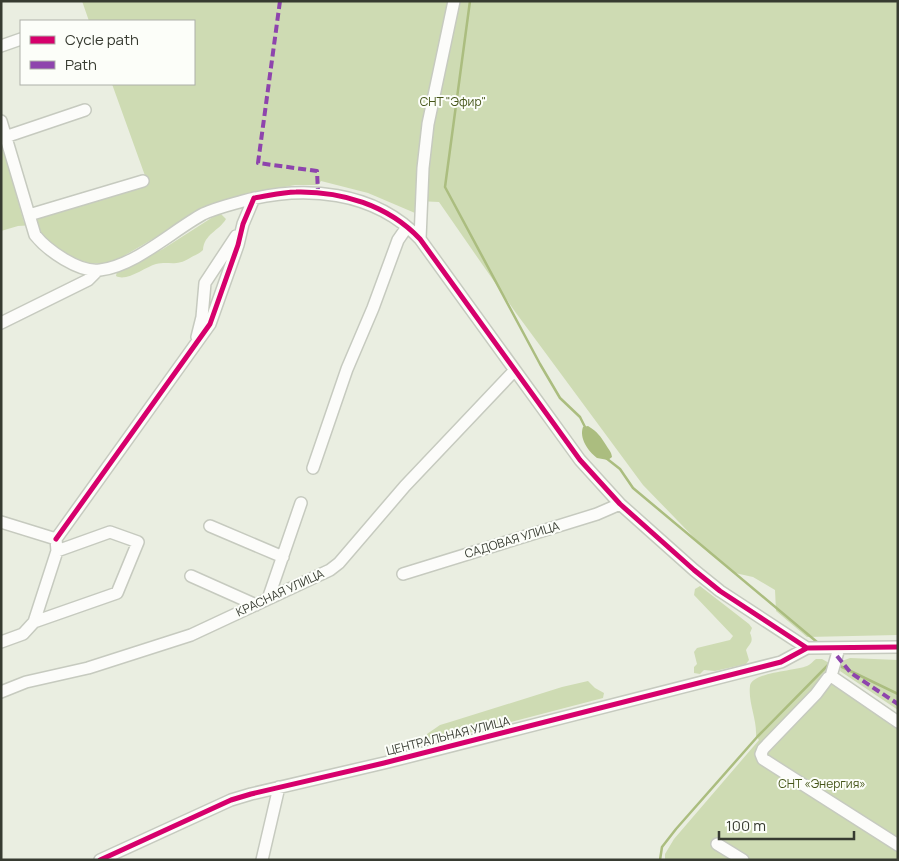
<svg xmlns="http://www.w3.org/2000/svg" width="899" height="861" viewBox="0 0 899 861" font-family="Manrope,sans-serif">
	<rect width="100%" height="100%" fill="#eaeee1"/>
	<!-- green -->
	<path fill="#cedbb3" d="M82 1H898V635L807 637 776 611 775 590 753 577 735 573 709 553 643 485 516 313 439 202 417 201 415 213 368 193 321 181 318 185H295L234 197 206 208 110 264 88 263 62 253 45 240 35 225 18 226 1 231V141L24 222 148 184 112 84H194V21H89Z
		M221 214 226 219C219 231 204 234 203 250 199 254 195 255 190 258 175 267 170 261 156 264 145 267 127 282 116 276L117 271 163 249 216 215Z
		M700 586 749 624 752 628 750 633C754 642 750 643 746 650L749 660 746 664 715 671 704 670 700 674 694 673V667L697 664 694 652 697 648 730 640 733 636 694 595 695 589Z
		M850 658 898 660V710L840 671 842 661Z
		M816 659H822L831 664 833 670 898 715V860H665V854L674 839 759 740 756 736C757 719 748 703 750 686 752 672 795 671 807 666 810 665 813 661 816 659Z
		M588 681 595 688 604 693 603 698 430 743 426 739 427 734 440 725 450 722 562 687Z"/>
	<!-- water -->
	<path fill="#abbd7f" d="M588 426C598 432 600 436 606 445 609 450 611 451 612 457L608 460 597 458C588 451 579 438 583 427Z"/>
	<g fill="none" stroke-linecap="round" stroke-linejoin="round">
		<!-- stream -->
		<path stroke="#abbd7f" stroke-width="2.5" d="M470 1 445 187 540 364 560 398 580 417 586 429
			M606 458 620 469 633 488 817 642
			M838 665 898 694
			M660 860 662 847 676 829 758 736 831 662"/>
		<!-- minor casing -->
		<g stroke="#c6cabf" stroke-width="14">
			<path id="minor" d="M1 46 21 39
				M1 121 35 235C47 250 79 273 100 270 135 266 172 231 203 214 216 208 229 205 243 201 304 185 374 190 420 239L580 460 620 504 694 570 720 591 807 648 898 647
				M5 137 85 110
				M29 215 143 181
				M420 239 423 168 428 124 454 1
				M1 323 88 280 97 271
				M197 337 202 317 205 283 236 236
				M313 468 347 369 373 308 398 240 407 227
				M1 522 56 539 57 551 34 622 23 634 1 642
				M210 526 283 557
				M56 539 210 324 238 245 243 224 254 198
				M403 574 597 514 620 504
				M191 576 256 605
				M268 599 301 503
				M34 622 117 593 138 542 110 532 57 551
				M831 676 839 648
				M1 692 26 682 88 668 191 635 330 570 339 563 405 486 514 371
				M898 722 831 676 828 678 816 694 763 749 761 754 763 759 898 845
				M717 844 743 860
				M100 860 231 800 251 794 384 763 781 662 807 648
				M262 860 279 787"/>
		</g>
		<!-- minor -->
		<use href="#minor" stroke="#fcfcfa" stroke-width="11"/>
		<!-- quiet -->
		<path stroke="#8e44ad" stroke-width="4" stroke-dasharray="8 4" stroke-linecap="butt" d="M280 1 258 163 317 171 318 193
			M837 656 851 673 898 704"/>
		<!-- cycleway casing -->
		<g stroke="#fcfef9" stroke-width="8">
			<path id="cycleway" d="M56 539 210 324 238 245 243 224 254 198C268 196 282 192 296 192 341 191 388 205 420 239L580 460 620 504 694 570 720 591 807 648 898 647
				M100 860 231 800 251 794 384 763 781 662 807 648"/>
		</g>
		<!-- cycleway -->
		<use href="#cycleway" stroke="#d6006c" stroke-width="5"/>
	</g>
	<g text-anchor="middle" stroke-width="4" stroke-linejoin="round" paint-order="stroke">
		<!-- park labels -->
		<g font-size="12" fill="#455519" stroke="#fcfef9">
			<text x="453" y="106">СНТ "Эфир"</text>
			<text x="822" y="788">СНТ «Энергия»</text>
		</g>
		<!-- street labels -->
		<g font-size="12" fill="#373b31" stroke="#fcfef9">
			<text transform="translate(512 540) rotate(-17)" y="4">САДОВАЯ УЛИЦА</text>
			<text transform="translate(280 593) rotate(-25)" y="4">КРАСНАЯ УЛИЦА</text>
			<text transform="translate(448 736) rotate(-14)" y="4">ЦЕНТРАЛЬНАЯ УЛИЦА</text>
		</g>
	</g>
	<!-- border -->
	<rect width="899" height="861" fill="none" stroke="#373b31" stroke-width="5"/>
	<!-- legend -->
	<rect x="20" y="20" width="175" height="65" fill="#fcfef9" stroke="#adb0a9"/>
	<rect x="30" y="36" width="25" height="8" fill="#d6006c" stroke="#adb0a9"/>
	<text x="65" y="45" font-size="15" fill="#373b31">Cycle path</text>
	<rect x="30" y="61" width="25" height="8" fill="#8e44ad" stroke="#adb0a9"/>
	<text x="65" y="70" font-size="15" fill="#373b31">Path</text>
	<!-- scale -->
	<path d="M719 831v8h135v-8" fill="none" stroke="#373b31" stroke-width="2.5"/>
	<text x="726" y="831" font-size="15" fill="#373b31" stroke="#fcfef9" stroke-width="4" paint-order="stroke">100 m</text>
</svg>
